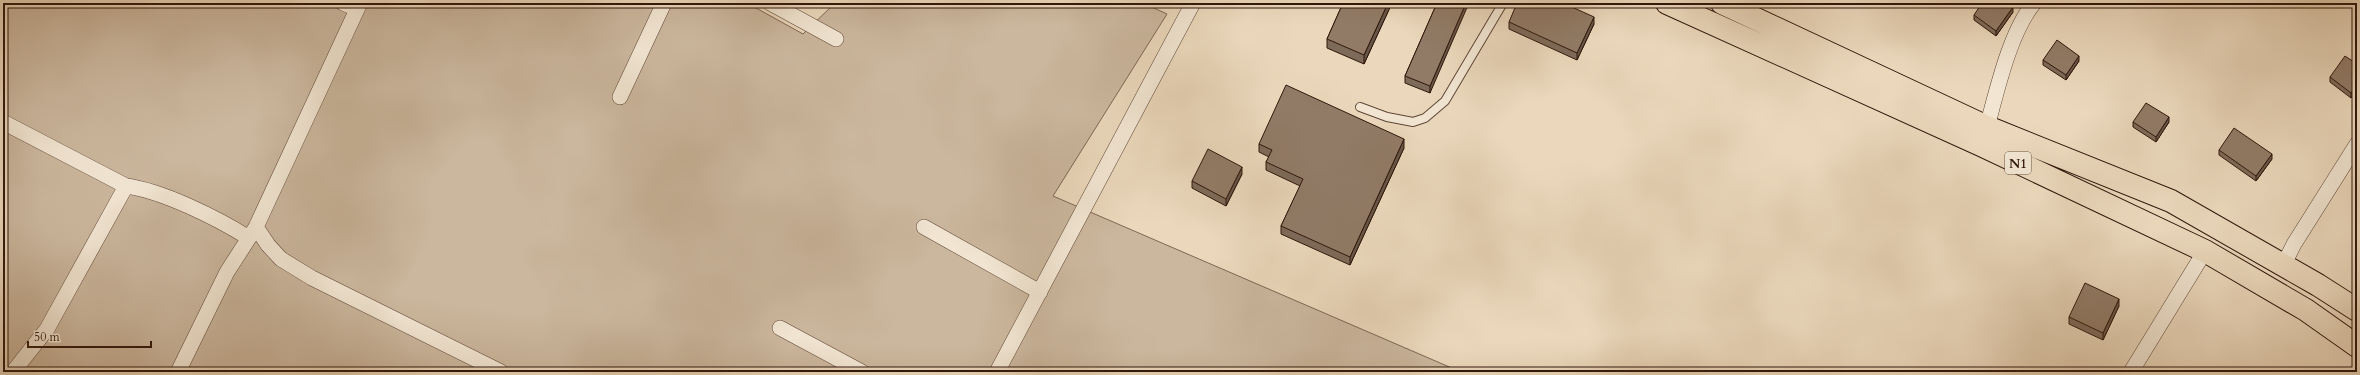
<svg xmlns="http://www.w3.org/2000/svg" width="2360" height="375" viewBox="0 0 2360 375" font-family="Cardo,serif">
	<rect width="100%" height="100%" fill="#ebd8bc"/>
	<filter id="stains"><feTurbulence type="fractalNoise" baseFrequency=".005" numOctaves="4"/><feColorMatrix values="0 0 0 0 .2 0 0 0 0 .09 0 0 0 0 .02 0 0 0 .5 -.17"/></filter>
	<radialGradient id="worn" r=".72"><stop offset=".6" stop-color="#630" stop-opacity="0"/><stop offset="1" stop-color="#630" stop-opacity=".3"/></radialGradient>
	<!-- green -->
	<path fill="#cbb79e" stroke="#7e6654" d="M3 3H747L803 34 835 3H1143L1167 14 1053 196 1461 372H3Z"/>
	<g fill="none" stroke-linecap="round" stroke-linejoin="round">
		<!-- lane casing -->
		<g stroke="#5f4637" stroke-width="10">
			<path id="lane" d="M1360 107 1387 117 1413 122 1425 118 1445 101 1503 3"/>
		</g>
		<!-- street casing -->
		<g stroke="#5f4637" stroke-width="16">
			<path id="street" d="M343 3 357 9
				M770 3 836 39
				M620 97 664 3
				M3 122 126 186C163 191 217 218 249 238
				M1987 127C1997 90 2010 32 2034 3
				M256 227 268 245 281 259 312 278 501 372
				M924 227 1040 292
				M2283 266 2294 244 2357 144
				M780 328 862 372
				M13 372 47 329 126 186
				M178 372 227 272 256 227 360 3
				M997 372 1193 3
				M2131 372 2205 251"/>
		</g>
		<!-- highway casing -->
		<g stroke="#30160b" stroke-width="24">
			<path id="highway" d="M1667 3 1981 145 2205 251 2306 310 2357 346
				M1722 3 1987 127 2171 201 2318 285 2357 310"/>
		</g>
		<!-- lane -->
		<use href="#lane" stroke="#f2e6d3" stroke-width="8"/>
		<!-- street -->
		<use href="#street" stroke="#f2e6d3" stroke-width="15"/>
		<!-- highway -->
		<use href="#highway" stroke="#ebd8bc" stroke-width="22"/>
	</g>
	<!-- wall -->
	<path fill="#7d6a59" stroke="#30160b" d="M1343 3H1392L1364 64 1327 48V39Z
		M1437 3 1430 93 1405 83V76Z
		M2013 12 1996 36 1974 20V15Z
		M1509 22 1594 24 1577 60 1509 29Z
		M2043 60 2079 61 2066 80 2043 65Z
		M2357 64 2351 98 2330 82V77Z
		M2133 122H2169L2156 142 2133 127Z
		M1259 144 1404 148 1350 265 1281 234V226L1300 186 1266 170V162L1269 157 1259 152Z
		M2219 150 2272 159 2256 181 2219 155Z
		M1242 174 1226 206 1192 188V181Z
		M2119 306 2103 340 2069 324V317Z"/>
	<!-- shaded-wall -->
	<path fill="#665648" stroke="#30160b" d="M1388 3H1392L1364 64V55Z
		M1466 3H1469L1430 93V86Z
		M2013 7V12L1996 36V31Z
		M1594 17V24L1577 60V53Z
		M2079 56V61L2066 80V75Z
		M2357 85V90L2351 98V93Z
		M2169 117V122L2156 142V137Z
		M1404 139V148L1350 265V257Z
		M2272 154V159L2256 181V176Z
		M1242 167V174L1226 206V199Z
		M2119 299V306L2103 340V333Z"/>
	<!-- building -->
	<path fill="#917b67" stroke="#30160b" d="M1343 3H1388L1364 55 1327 39Z
		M1437 3H1466L1430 86 1405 76Z
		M1517 3H1563L1594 17 1577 53 1509 22Z
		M1982 3H2007L2013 7 1996 31 1974 15Z
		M2057 40 2079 56 2066 75 2043 60Z
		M2345 56 2357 64V85L2351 93 2330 77Z
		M1286 85 1404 139 1350 257 1281 226 1303 179 1266 162 1272 150 1259 144Z
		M2146 103 2169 117 2156 137 2133 122Z
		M2234 128 2272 154 2256 176 2219 150Z
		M1208 149 1242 167 1226 199 1192 181Z
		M2085 283 2119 299 2103 333 2069 317Z"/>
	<g text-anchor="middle" stroke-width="3" stroke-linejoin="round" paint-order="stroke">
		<!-- shield labels -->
		<rect fill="#f2e6d3" stroke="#6a5447" stroke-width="1" x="2005" y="152" width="26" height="22" rx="3"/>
		<g font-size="13" font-weight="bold" fill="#30160b">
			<text x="2018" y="168">N1</text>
		</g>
	</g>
	<!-- margin -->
	<rect width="2360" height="375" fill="none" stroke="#ebd8bc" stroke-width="16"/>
	<rect x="4" y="4" width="2352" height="367" fill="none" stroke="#30160b" stroke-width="2"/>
	<rect x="8" y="8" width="2344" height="359" fill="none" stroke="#30160b"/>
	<!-- scale -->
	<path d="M28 341v6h123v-6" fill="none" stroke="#30160b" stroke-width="2"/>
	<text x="34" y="341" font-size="12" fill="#30160b" stroke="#f2e6d3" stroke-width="3" paint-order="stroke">50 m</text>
	<rect width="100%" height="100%" filter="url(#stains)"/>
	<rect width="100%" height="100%" fill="url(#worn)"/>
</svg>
